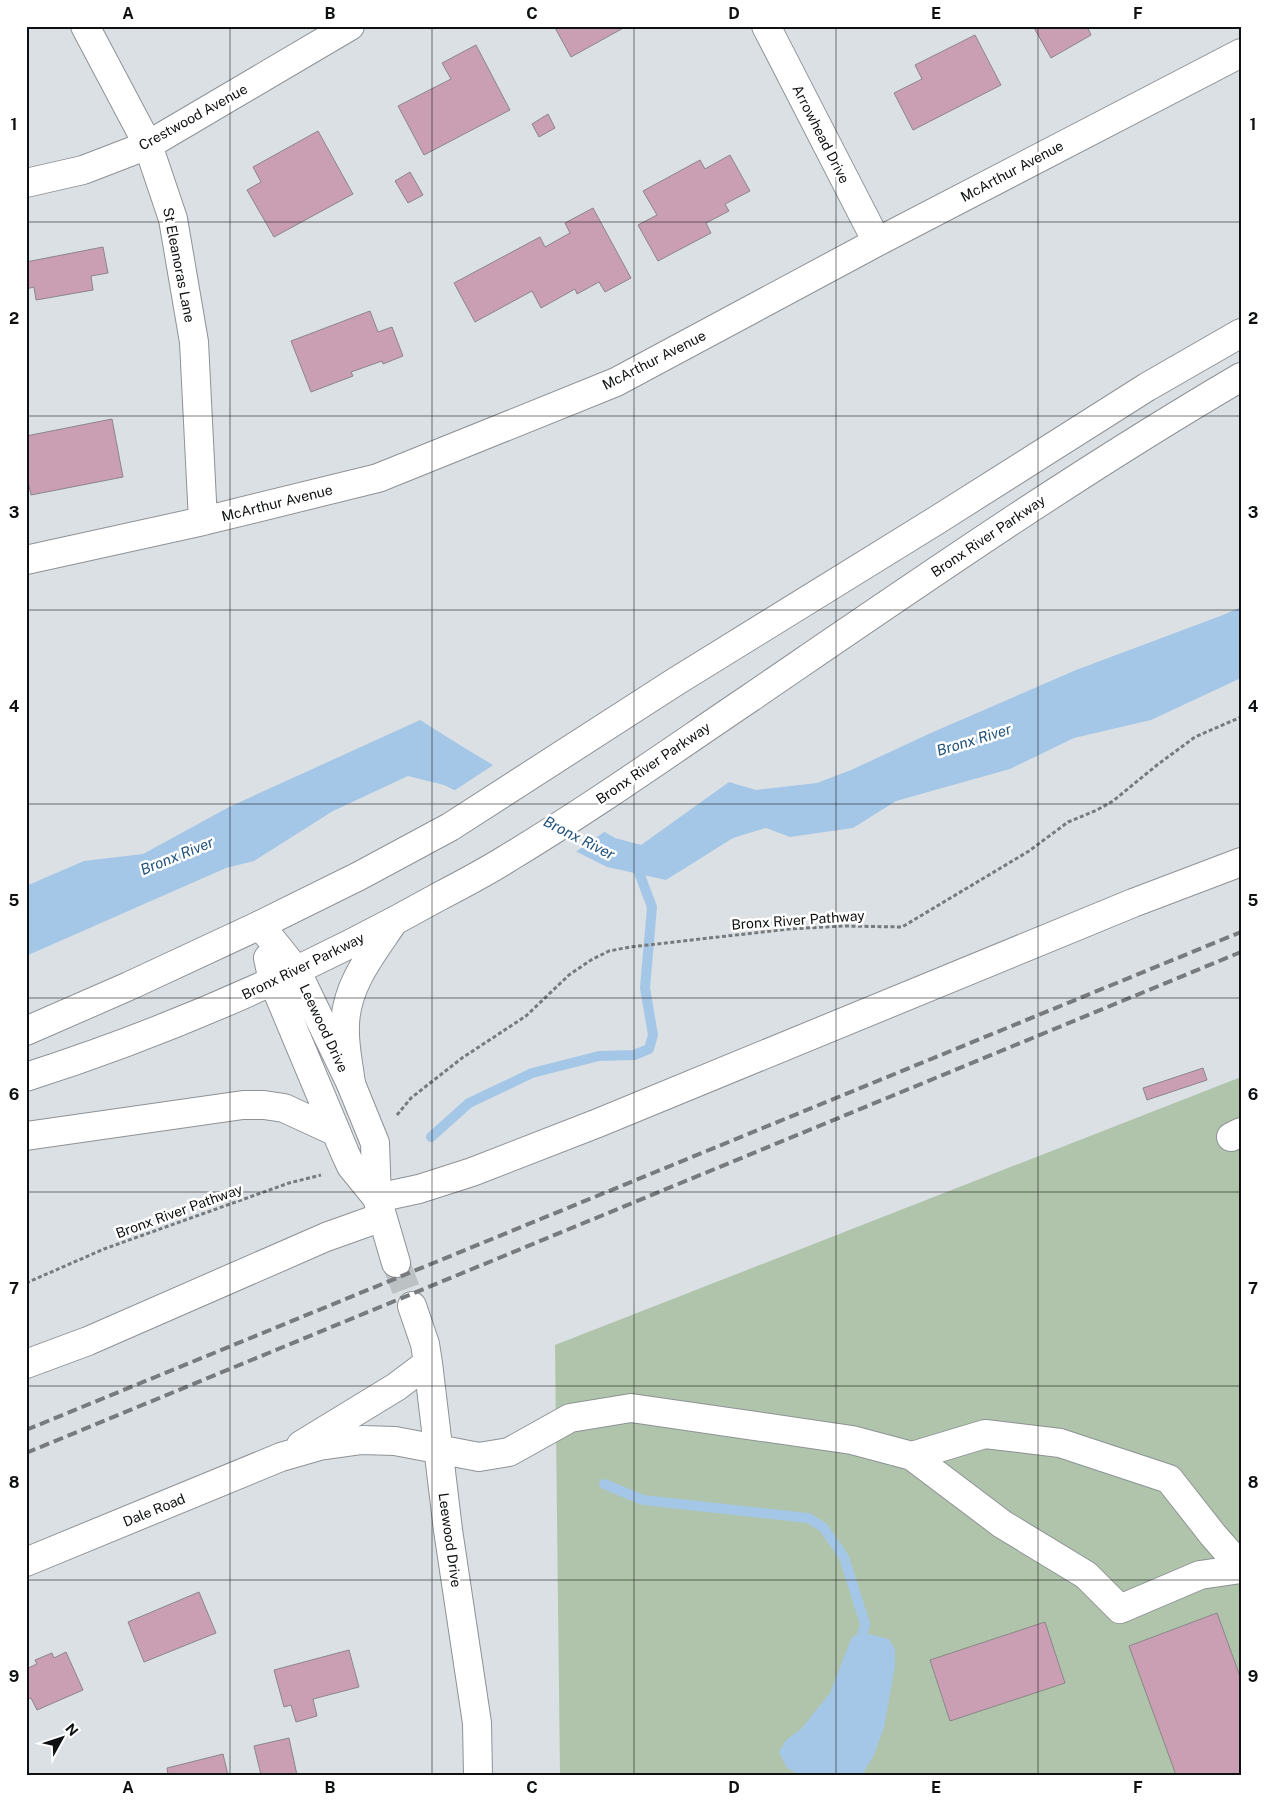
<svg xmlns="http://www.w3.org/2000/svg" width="1267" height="1801" viewBox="0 0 1267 1801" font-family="'Public Sans',sans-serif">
	<rect width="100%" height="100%" fill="#dbe0e4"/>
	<!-- green -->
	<path fill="#afc4aa" d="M1241 1077V1775H560L555 1345Z"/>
	<!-- water -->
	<path fill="#a5c7e7" d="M1241 607V678L1151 720 1074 738 1010 769 896 801 853 828 790 837 766 828 733 838 666 880 607 867 444 785 408 776 333 811 254 861 226 868 26 956V886L84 861 143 854 229 807 420 720 463 747 615 838 641 845 729 782 756 790 817 783 851 770 933 732 1076 670 1223 615Z
		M859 1632 889 1639 895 1649V1666L884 1727 874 1755 862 1775H799L787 1768 779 1752 786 1740 801 1729 830 1693 851 1639Z"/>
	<!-- pier -->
	<path fill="#dbe0e4" d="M495 764 607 830 574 853 452 792Z"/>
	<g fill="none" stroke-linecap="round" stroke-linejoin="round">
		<!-- stream -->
		<path stroke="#a5c7e7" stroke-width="10" d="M431 1137 469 1103 532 1073 599 1056 634 1055 649 1049 653 1035 645 988 652 907 635 862
			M604 1484 643 1500 808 1518 823 1527 844 1557 865 1624 860 1646"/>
	</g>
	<!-- building -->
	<path fill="#ca9fb4" stroke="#8b8688" d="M554 26H627L571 57Z
		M1033 26H1087L1091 35 1051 58Z
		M975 35 1001 85 913 130 894 93 922 79 915 65Z
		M476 45 510 110 424 155 398 106 451 79 442 63Z
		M548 114 555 128 539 137 532 124Z
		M318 131 353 194 274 237 247 190 261 182 253 167Z
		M730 155 750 191 725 204 729 211 706 223 711 233 658 261 638 225 657 215 643 191 700 160 705 169Z
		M410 172 423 195 408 203 395 181Z
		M593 208 631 278 605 292 599 282 577 294 575 289 541 308 532 291 475 322 454 283 540 237 545 247 570 233 565 223Z
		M103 247 108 273 91 276 93 290 36 300 34 287 26 289V262Z
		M370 311 378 332 392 327 403 356 383 364 382 361 351 372 353 376 311 392 291 341Z
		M112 419 123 477 31 495 26 472V436Z
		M1203 1068 1207 1080 1147 1100 1143 1088Z
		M199 1592 216 1633 144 1662 128 1622Z
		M1217 1613 1241 1679V1775H1176L1129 1646Z
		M1045 1622 1065 1683 950 1721 930 1660Z
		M349 1650 359 1687 313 1699 317 1716 296 1722 291 1705 284 1707 274 1670Z
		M66 1652 83 1690 37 1710 31 1698 26 1700V1669L37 1664 35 1660 52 1653 54 1658Z
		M289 1738 297 1775H261L254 1746Z
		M223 1754 228 1775H168L167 1768Z"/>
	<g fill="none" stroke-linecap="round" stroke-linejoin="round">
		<!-- minor-tunnel -->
		<path stroke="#bcc1c4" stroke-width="28" stroke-dasharray="28 14" stroke-linecap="butt" d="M396 1263 412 1306"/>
		<!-- minor casing -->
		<g stroke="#8e9296" stroke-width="30">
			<path id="minor" d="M85 26 148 145 173 219 194 342 203 521
				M766 26 877 242
				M26 183 83 170 148 145 350 26
				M26 560 203 521 378 478 616 382 877 242 1241 53
				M260 925 296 970 351 1084 375 1143 377 1198 396 1263
				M268 958 273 981 345 1153 351 1166 377 1198
				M1231 1137 1241 1132
				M377 1198 419 1189 472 1172 598 1123 1133 903 1241 862
				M412 1306 425 1344 428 1363 448 1530 477 1723 478 1775
				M26 1364 88 1341 326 1237 382 1217
				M301 1445 396 1387 428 1363
				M912 1456 985 1434 1060 1443 1169 1479 1213 1535 1241 1567
				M26 1562 281 1457 319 1446 362 1440 395 1441 479 1457 509 1452 570 1418 631 1408 852 1440 912 1456 1002 1524 1086 1575 1120 1609 1200 1575 1241 1569"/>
		</g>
		<!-- highway casing -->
		<g stroke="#8e9296" stroke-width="30">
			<path id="highway" d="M26 1031 129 986 260 925 359 876 450 827 675 682 937 520 1147 387 1241 333
				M26 1077C170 1031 308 970 440 896 463 884 486 872 508 858 591 808 670 752 750 698 911 588 1072 476 1241 377
				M351 1084C349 1066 344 1046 345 1027 345 987 371 955 392 924
				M26 1136 243 1105H264L284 1108 336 1132"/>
		</g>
		<!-- path -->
		<path stroke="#777b7e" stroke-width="3" stroke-dasharray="4 2.5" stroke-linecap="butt" d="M397 1115 411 1098 462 1058 526 1016 569 975 591 960 609 951 630 947 789 929 843 926 902 927 1029 851 1068 822 1097 810 1113 801 1157 765 1195 737 1241 717
			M26 1283 104 1249 289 1183 321 1175"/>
		<!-- minor -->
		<use href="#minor" stroke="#fff" stroke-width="28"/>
		<!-- highway -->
		<use href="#highway" stroke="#fff" stroke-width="28"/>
		<!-- rail -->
		<path stroke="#777b7d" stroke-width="4" stroke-dasharray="10 5" stroke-linecap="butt" d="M26 1430 1241 932
			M26 1453 1241 952"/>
	</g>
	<!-- grid -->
	<path fill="none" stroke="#0e1011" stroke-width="1" stroke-opacity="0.55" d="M230 26V1775M432 26V1775M634 26V1775M836 26V1775M1038 26V1775M26 222H1241M26 416H1241M26 610H1241M26 804H1241M26 998H1241M26 1192H1241M26 1386H1241M26 1580H1241"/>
	<g text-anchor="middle" stroke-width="5" stroke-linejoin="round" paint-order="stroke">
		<!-- street labels -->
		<g font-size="14" fill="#0e1011" stroke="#fff">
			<text transform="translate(193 117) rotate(-29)" y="5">Crestwood Avenue</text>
			<text transform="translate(821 134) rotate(63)" y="5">Arrowhead Drive</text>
			<text transform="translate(1012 171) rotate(-28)" y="5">McArthur Avenue</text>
			<text transform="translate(179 265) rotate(79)" y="5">St Eleanoras Lane</text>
			<text transform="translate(654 360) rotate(-27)" y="5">McArthur Avenue</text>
			<text transform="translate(277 503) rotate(-14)" y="5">McArthur Avenue</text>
			<text transform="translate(988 536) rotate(-34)" y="5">Bronx River Parkway</text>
			<text transform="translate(653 763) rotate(-34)" y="5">Bronx River Parkway</text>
			<text transform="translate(798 920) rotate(-4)" y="5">Bronx River Pathway</text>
			<text transform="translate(303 966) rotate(-26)" y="5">Bronx River Parkway</text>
			<text transform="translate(324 1028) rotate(65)" y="5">Leewood Drive</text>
			<text transform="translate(179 1211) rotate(-20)" y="5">Bronx River Pathway</text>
			<text transform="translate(154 1510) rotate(-22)" y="5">Dale Road</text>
			<text transform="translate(450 1540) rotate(82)" y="5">Leewood Drive</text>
		</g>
		<!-- water labels -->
		<g font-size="15" font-style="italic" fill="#1f517b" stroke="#fff">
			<text transform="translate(974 740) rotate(-17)" y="5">Bronx River</text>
			<text transform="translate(579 838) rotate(27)" y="5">Bronx River</text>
			<text transform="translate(177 856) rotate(-22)" y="5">Bronx River</text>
		</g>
	</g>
	<!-- border -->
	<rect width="1267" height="1801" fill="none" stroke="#ffffff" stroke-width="55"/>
	<!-- north arrow -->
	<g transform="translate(62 1738) rotate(50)" stroke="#ffffff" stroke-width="4" paint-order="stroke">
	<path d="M0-4L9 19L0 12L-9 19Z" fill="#0e1011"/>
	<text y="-8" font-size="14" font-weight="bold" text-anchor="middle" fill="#0e1011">N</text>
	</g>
	<rect x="28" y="28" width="1212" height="1746" fill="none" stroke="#0e1011" stroke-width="2"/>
	<g font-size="16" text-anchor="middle" font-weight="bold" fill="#0e1011">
		<text x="128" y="19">A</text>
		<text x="330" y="19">B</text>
		<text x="532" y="19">C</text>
		<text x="734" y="19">D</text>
		<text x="936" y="19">E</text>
		<text x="1138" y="19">F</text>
		<text x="14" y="130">1</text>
		<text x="1253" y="130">1</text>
		<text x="14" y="324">2</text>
		<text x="1253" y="324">2</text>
		<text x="14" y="518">3</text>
		<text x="1253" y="518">3</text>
		<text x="14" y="712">4</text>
		<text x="1253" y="712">4</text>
		<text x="14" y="906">5</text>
		<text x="1253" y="906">5</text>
		<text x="14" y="1100">6</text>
		<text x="1253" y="1100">6</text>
		<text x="14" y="1294">7</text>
		<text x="1253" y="1294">7</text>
		<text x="14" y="1488">8</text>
		<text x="1253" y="1488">8</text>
		<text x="14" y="1682">9</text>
		<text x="1253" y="1682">9</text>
		<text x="128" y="1793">A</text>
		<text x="330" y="1793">B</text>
		<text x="532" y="1793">C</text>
		<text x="734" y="1793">D</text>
		<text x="936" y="1793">E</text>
		<text x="1138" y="1793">F</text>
	</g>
</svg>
